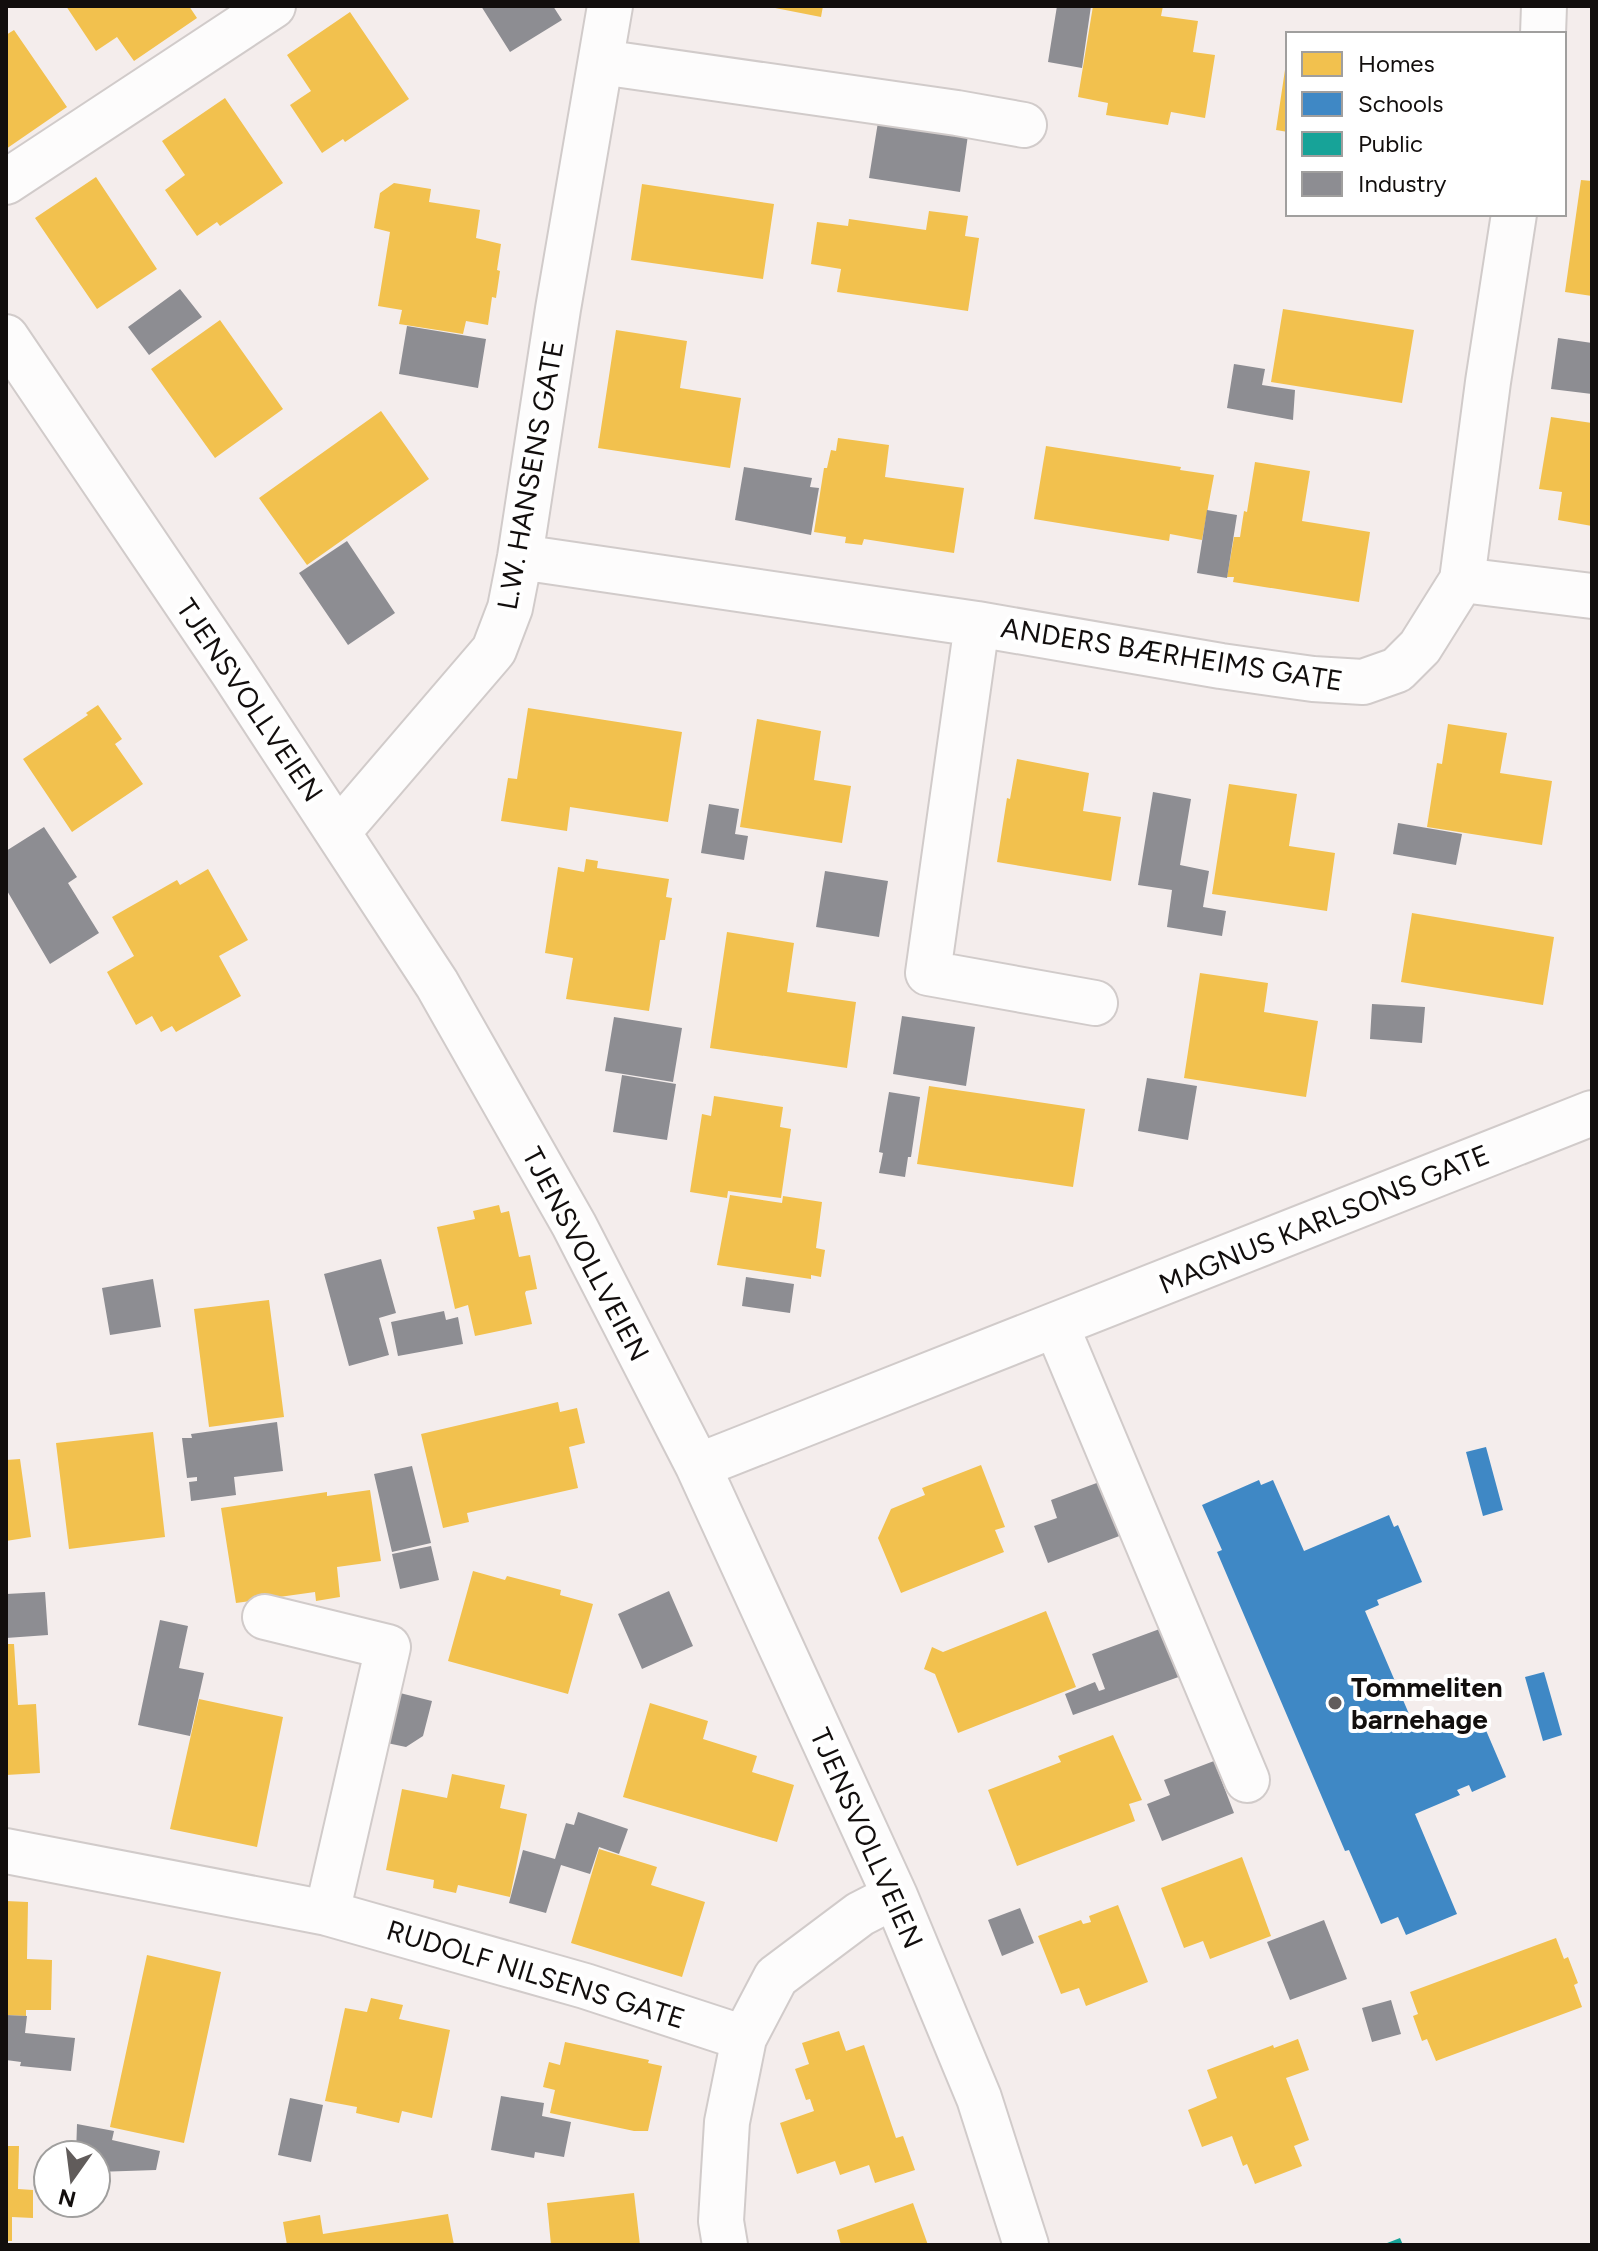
<svg xmlns="http://www.w3.org/2000/svg" width="1598" height="2251" viewBox="0 0 1598 2251" font-family="Figtree,sans-serif">
	<rect width="100%" height="100%" fill="#f4edec"/>
	<!-- homes -->
	<path fill="#f2c14e" d="M66 6H189L197 18 134 61 117 37 96 51Z
		M765 6H823L821 17Z
		M1093 6H1163L1161 16 1198 21 1193 52 1215 55 1205 118 1171 112 1168 125 1106 115 1108 103 1078 97Z
		M350 12 409 99 345 142 343 139 322 153 290 105 311 91 287 55Z
		M14 30 67 107 6 149V35Z
		M1286 63H1288V132L1276 130Z
		M225 98 283 183 220 226 217 222 197 236 165 190 185 175 162 141Z
		M96 177 157 269 97 309 35 218Z
		M1581 180 1592 181V296L1565 292Z
		M394 183 431 189 429 202 480 210 476 238 501 244 497 270 500 271 496 298 492 297 488 325 466 321 463 334 399 324 402 310 378 306 390 232 374 228 380 193Z
		M642 184 774 204 763 279 631 260Z
		M929 211 968 216 965 236 979 238 968 311 837 292 841 269 811 264 817 222 848 226 849 219 926 230Z
		M1283 309 1414 330 1402 403 1271 382Z
		M220 320 283 409 215 458 151 369Z
		M616 330 687 341 680 388 741 398 730 468 598 448Z
		M381 411 429 479 307 565 259 498Z
		M1551 417 1592 423V526L1558 520 1562 492 1539 489Z
		M838 438 889 445 885 477 964 488 954 553 864 539 862 545 845 543 846 537 814 532 824 468H827L831 450 836 451Z
		M1046 446 1181 467 1180 470 1214 475 1202 540 1170 534 1169 541 1034 519Z
		M1255 462 1310 471 1302 521 1370 532 1359 602 1233 582 1234 577H1227L1234 537H1240L1244 511 1247 512Z
		M98 705 122 739 115 744 143 784 72 832 23 759 88 715 86 713Z
		M528 708 682 732 668 822 570 807 567 831 501 821 508 778 517 779Z
		M757 719 821 731 814 780 851 786 842 843 740 827Z
		M1448 724 1507 733 1500 773 1552 781 1542 845 1427 827 1437 763 1442 764Z
		M1017 759 1089 773 1083 811 1121 817 1111 881 997 862 1007 798 1010 799Z
		M1229 784 1297 794 1289 846 1335 853 1327 911 1212 894Z
		M586 859 598 861 597 868 669 879 666 897 672 898 665 940H660L649 1011 566 999 573 958 545 953 558 867 584 872Z
		M208 869 248 940 219 956 241 996 176 1032 172 1026 161 1032 152 1016 136 1025 107 972 134 956 112 917 177 880 180 885Z
		M1412 913 1554 937 1543 1005 1401 982Z
		M727 932 794 943 787 992 856 1002 847 1068 710 1048Z
		M1200 973 1268 983 1264 1012 1318 1021 1306 1097 1184 1078Z
		M929 1086 1085 1109 1073 1187 917 1164Z
		M714 1096 783 1107 780 1127 791 1129 781 1198 728 1191 727 1198 690 1192 702 1114 711 1116Z
		M730 1195 782 1203 783 1196 822 1202 816 1248 825 1250 821 1277 811 1275V1279L717 1265Z
		M499 1205 501 1213 509 1211 519 1257 530 1255 537 1289 526 1291 525 1293 532 1324 475 1336 468 1305 455 1309 437 1227 475 1219 473 1211Z
		M269 1300 284 1417 209 1427 194 1309Z
		M558 1402 560 1412 577 1408 585 1443 569 1447 578 1488 467 1513 469 1522 443 1528 421 1434Z
		M153 1432 165 1537 69 1549 56 1443Z
		M20 1459 31 1537 6 1541V1460Z
		M981 1465 1005 1527 995 1530 1004 1552 901 1593 878 1538 891 1509 925 1495 922 1488Z
		M370 1490 381 1561 337 1567 340 1597 316 1601 315 1592 236 1603 221 1508 327 1492V1496Z
		M473 1571 505 1580 507 1576 561 1590 560 1595 593 1604 568 1694 448 1661Z
		M1046 1611 1076 1687 958 1733 935 1674 924 1669 932 1647 943 1652Z
		M6 1644H14L18 1705 36 1704 40 1773 6 1775Z
		M199 1699 283 1717 257 1847 170 1829Z
		M650 1703 708 1721 703 1739 757 1756 752 1772 794 1785 777 1842 623 1797Z
		M1113 1735 1142 1800 1129 1804 1135 1821 1017 1866 988 1790 1061 1762 1058 1756Z
		M452 1774 505 1785 500 1808 527 1814 510 1897 458 1885 456 1893 433 1888 434 1880 386 1870 402 1789 447 1798Z
		M599 1849 657 1867 651 1885 705 1902 682 1977 571 1943Z
		M1242 1857 1271 1936 1210 1959 1203 1941 1184 1948 1161 1888Z
		M6 1901 28 1902 27 1959 52 1960 51 2010H26V2016L6 2015Z
		M1118 1905 1148 1982 1086 2006 1079 1988 1061 1994 1038 1936 1081 1920 1083 1924 1091 1922 1089 1916Z
		M1556 1938 1564 1959 1568 1957 1578 1983 1574 1985 1582 2007 1436 2061 1427 2039 1422 2041 1413 2016 1418 2014 1410 1992Z
		M147 1955 221 1972 184 2143 110 2127Z
		M371 1998 403 2005 399 2019 450 2030 432 2118 402 2111 399 2123 356 2113 357 2107 325 2101 345 2008 367 2012Z
		M839 2031 846 2051 864 2045 896 2138 903 2136 915 2170 875 2183 869 2165 840 2175 835 2161 797 2174 780 2123 814 2111 810 2099 806 2100 795 2069 809 2064 802 2043Z
		M1298 2039 1309 2070 1286 2078 1309 2140 1294 2146 1302 2166 1255 2184 1247 2164 1243 2166 1232 2136 1202 2147 1188 2110 1217 2098 1207 2070 1273 2045 1274 2048Z
		M565 2042 649 2060 648 2063 662 2066 648 2131H634L550 2113 555 2090 543 2087 549 2062 560 2065Z
		M6 2146H19L18 2189 33 2190V2218L12 2217V2241H6Z
		M634 2193 640 2245H551L547 2203Z
		M913 2203 928 2245H841L837 2230Z
		M448 2214 454 2245H287L283 2222 320 2215 323 2234Z"/>
	<!-- schools -->
	<path fill="#3f88c5" d="M1486 1447 1503 1510 1483 1516 1466 1452Z
		M1259 1480 1261 1485 1273 1480 1304 1551 1389 1515 1394 1527 1398 1525 1422 1582 1377 1600 1379 1605 1365 1611 1415 1728 1441 1717 1446 1728 1479 1714 1506 1777 1472 1792 1469 1785 1457 1790 1460 1795 1415 1814 1457 1914 1406 1935 1398 1917 1381 1924 1349 1850 1345 1851 1217 1552 1222 1550 1202 1505Z
		M1544 1672 1562 1735 1543 1741 1525 1677Z"/>
	<!-- public -->
	<path fill="#17a398" d="M1400 2238 1403 2245H1382Z"/>
	<!-- industry -->
	<path fill="#8d8d92" d="M481 6H553L562 20 510 52Z
		M1057 6H1091L1082 68 1048 62Z
		M878 122 968 135 960 192 869 178Z
		M180 289 202 317 149 355 128 327Z
		M407 326 486 339 478 388 399 374Z
		M1558 338 1592 343V394L1551 389Z
		M1234 364 1265 369 1262 385 1295 390 1293 420 1227 408Z
		M744 467 812 478 810 487 819 488 811 535 735 520Z
		M1207 510 1237 515 1227 578 1197 573Z
		M347 541 395 613 348 645 299 573Z
		M1153 792 1191 799 1180 865 1209 871 1203 907 1226 911 1222 936 1167 927 1172 890 1138 885Z
		M709 804 739 809 735 834 748 836 744 860 701 853Z
		M1398 823 1462 834 1456 865 1393 854Z
		M44 827 77 877 68 883 99 933 50 964 6 889V851Z
		M825 871 888 881 879 937 816 927Z
		M1372 1004 1425 1007 1422 1043 1370 1039Z
		M902 1016 975 1027 966 1086 893 1074Z
		M614 1017 682 1028 673 1082 605 1071Z
		M622 1075 676 1084 667 1140 613 1132Z
		M1147 1078 1197 1086 1188 1140 1138 1131Z
		M889 1092 920 1097 911 1157H908L905 1177 879 1173 883 1153 879 1152Z
		M381 1259 396 1313 379 1318 389 1355 349 1366 324 1274Z
		M746 1277 794 1284 790 1313 742 1306Z
		M153 1279 161 1327 110 1335 102 1288Z
		M444 1311 446 1320 458 1317 463 1344 398 1356 391 1322Z
		M277 1422 283 1471 234 1477 236 1495 191 1501 189 1482 197 1481V1477L187 1478 182 1438H192L191 1434Z
		M412 1466 431 1543 392 1552 374 1474Z
		M1102 1481 1122 1535 1048 1563 1034 1526 1057 1518 1051 1500Z
		M431 1546 439 1580 400 1589 392 1554Z
		M669 1591 693 1646 642 1669 618 1614Z
		M45 1592 48 1635 6 1638V1594Z
		M160 1620 188 1626 179 1668 204 1673 190 1736 138 1725Z
		M1165 1627 1184 1675 1073 1715 1065 1694 1095 1682 1099 1691 1105 1689 1092 1654Z
		M400 1693 432 1701 423 1736 406 1747 387 1743Z
		M1214 1761 1234 1813 1162 1841 1147 1804 1170 1795 1164 1780Z
		M578 1812 628 1829 619 1854 599 1847 590 1874 561 1865 546 1913 509 1903 523 1850 555 1859 566 1823 574 1825Z
		M1020 1908 1034 1943 1002 1956 988 1920Z
		M1324 1920 1347 1979 1290 2000 1267 1942Z
		M1391 2000 1401 2034 1372 2042 1362 2008Z
		M6 2015 27 2016 25 2033 75 2038 71 2071 20 2066 21 2062 6 2060Z
		M501 2096 544 2103 542 2116 571 2122 564 2157 535 2152 534 2158 491 2150Z
		M290 2098 323 2105 311 2162 278 2155Z
		M77 2124 114 2131 112 2140 160 2151 156 2170 96 2172V2155H76Z"/>
	<g fill="none" stroke-linecap="round" stroke-linejoin="round">
		<!-- minor casing -->
		<g stroke="#d1cbca" stroke-width="48">
			<path id="minor" d="M1543 34 1544 6
				M601 62 957 113 1024 125
				M6 182 273 6
				M1514 214 1488 382 1462 580 1592 596
				M6 337 232 671 437 984 574 1225 698 1466 895 1896 979 2098 1026 2245
				M520 557 977 624 1221 666 1313 679 1363 682 1397 670 1420 647 1462 580
				M977 624 928 973 1095 1003
				M338 832 494 650 510 608 520 557 558 309 610 6
				M1056 1325 1247 1780
				M698 1466 1592 1113
				M265 1617 388 1647 327 1913
				M6 1851 327 1913 585 1986 744 2038
				M725 2245 721 2221 727 2122 744 2038 776 1977 860 1914 895 1896"/>
		</g>
		<!-- minor -->
		<use href="#minor" stroke="#fdfcfc" stroke-width="44"/>
	</g>
	<!-- markers -->
	<circle fill="#615c5b" stroke="#fff" stroke-width="3" cx="1335" cy="1703" r="8"/>
	<g text-anchor="middle" stroke-width="8" stroke-linejoin="round" paint-order="stroke">
		<!-- street labels -->
		<g font-size="28" fill="#120e0d" stroke="#fff">
			<text transform="translate(530 475) rotate(-80)" y="10">L.W. HANSENS GATE</text>
			<text transform="translate(1172 654) rotate(9)" y="10">ANDERS BÆRHEIMS GATE</text>
			<text transform="translate(250 700) rotate(56)" y="10">TJENSVOLLVEIEN</text>
			<text transform="translate(1324 1219) rotate(-22)" y="10">MAGNUS KARLSONS GATE</text>
			<text transform="translate(586 1254) rotate(62)" y="10">TJENSVOLLVEIEN</text>
			<text transform="translate(867 1838) rotate(66)" y="10">TJENSVOLLVEIEN</text>
			<text transform="translate(536 1974) rotate(17)" y="10">RUDOLF NILSENS GATE</text>
		</g>
		<!-- poi labels -->
		<g font-size="28" font-weight="bold" fill="#120e0d" stroke="#fff" text-anchor="start">
			<text x="1351" y="1697">Tommeliten<tspan x="1351" dy="32">barnehage</tspan></text>
		</g>
	</g>
	<!-- border -->
	<rect width="1598" height="2251" fill="none" stroke="#120e0d" stroke-width="16"/>
	<!-- legend -->
	<rect x="1286" y="32" width="280" height="184" fill="#ffffff" stroke="#a09f9e" stroke-width="2"/>
	<rect x="1302" y="52" width="40" height="24" fill="#f2c14e" stroke="#a09f9e" stroke-width="2"/>
	<text x="1358" y="72" font-size="24" fill="#120e0d">Homes</text>
	<rect x="1302" y="92" width="40" height="24" fill="#3f88c5" stroke="#a09f9e" stroke-width="2"/>
	<text x="1358" y="112" font-size="24" fill="#120e0d">Schools</text>
	<rect x="1302" y="132" width="40" height="24" fill="#17a398" stroke="#a09f9e" stroke-width="2"/>
	<text x="1358" y="152" font-size="24" fill="#120e0d">Public</text>
	<rect x="1302" y="172" width="40" height="24" fill="#8d8d92" stroke="#a09f9e" stroke-width="2"/>
	<text x="1358" y="192" font-size="24" fill="#120e0d">Industry</text>
	<!-- north arrow -->
	<g transform="translate(72 2179) rotate(194)"><circle r="38" fill="#ffffff" stroke="#a09f9e" stroke-width="2"/>
	<path d="M0-6L14 30L0 20L-14 30Z" fill="#615c5b"/>
	<text y="-12" font-size="22" font-weight="bold" text-anchor="middle" fill="#120e0d">N</text>
	</g>
</svg>
